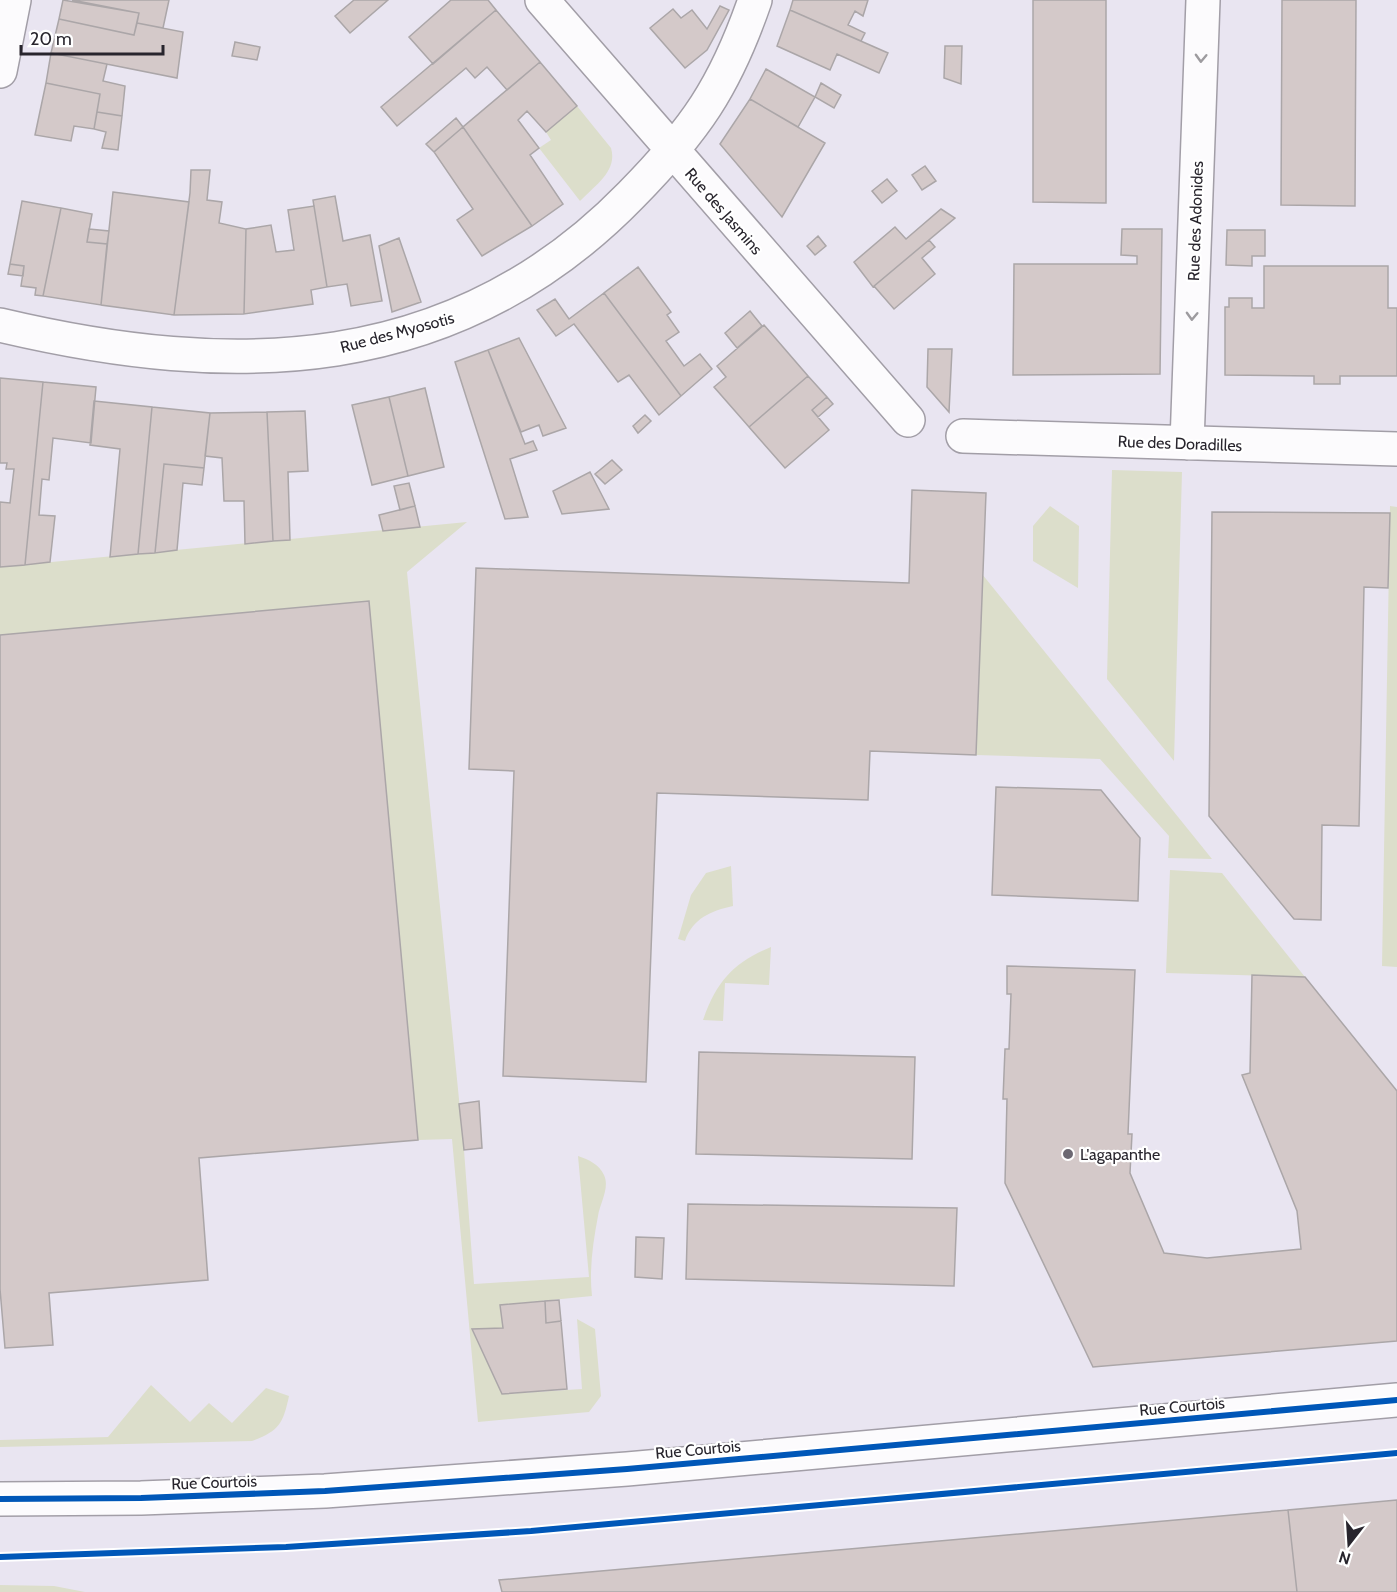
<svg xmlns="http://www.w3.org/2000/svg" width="1397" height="1592" viewBox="0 0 1397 1592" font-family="Cabin,sans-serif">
	<rect width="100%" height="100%" fill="#e9e5f1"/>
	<!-- green -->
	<path fill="#dcdecb" d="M577 106 611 148C618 171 594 186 580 201L539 148 551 140 546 132Z
		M1112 470 1182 472 1174 761 1107 679Z
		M1050 506 1079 526 1078 588 1033 561V526Z
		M1390 506 1397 507V967L1382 966Z
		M467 522 407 572 464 1150 474 1284 589 1277 578 1156C589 1160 599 1164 604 1175 610 1188 600 1203 598 1216 593 1243 589 1269 592 1296L501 1305 503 1328 472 1330 502 1394 582 1389 577 1319 595 1329 601 1396 589 1412 478 1422 452 1139 418 1140 369 601 0 635V567Z
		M982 574 1212 859 1168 858 1169 836 1100 759 976 755Z
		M731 866 733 906C711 911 693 918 685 941L678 939 691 895 706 873Z
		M1170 870 1222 873 1305 977 1166 973Z
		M771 947 769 985 725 983 723 1021 703 1020C717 981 733 963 771 947Z
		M151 1385 190 1422 209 1403 232 1423 266 1388 289 1396C283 1424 279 1431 252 1441L0 1447V1440L108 1437Z
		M0 1585 54 1586 85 1592H0Z"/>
	<!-- building -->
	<path fill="#d4c9c9" stroke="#aba6a8" stroke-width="1.5" d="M63 0 139 13 134 35 59 19Z
		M72 0H169L163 28 137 23 139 13Z
		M354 0H388L350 33 335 16Z
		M451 0H488L496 10 433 64 409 37Z
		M793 0H868L863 16 855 11 848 25 865 33 861 41 790 10Z
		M1033 0H1106V203L1033 202Z
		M1282 0H1356L1355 206 1281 205Z
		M720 6 729 10 707 50 685 68 650 28 673 9 681 18 692 10 707 29Z
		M496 10 540 62 507 90 487 67 475 78 466 68 397 126 381 107Z
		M790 10 888 53 879 73 837 54 830 70 777 46Z
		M59 19 134 35 137 23 183 32 177 78 51 53Z
		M235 42 260 47 257 60 232 56Z
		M945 46H962L961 84 944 78Z
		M51 53 107 64 103 81 125 86 122 116 97 112 100 94 46 83Z
		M540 62 577 106 546 132 527 111 518 120 539 148 530 155 563 204 532 226 463 127Z
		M766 69 815 97 798 127 750 99Z
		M46 83 100 94 94 129 74 126 71 141 35 135Z
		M821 83 841 95 834 108 815 97Z
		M750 99 825 143 782 217 720 144Z
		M97 112 122 116 118 150 102 148 106 132 94 129Z
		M456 118 463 127 434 152 426 144Z
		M463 127 532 226 482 256 457 220 473 209 434 152Z
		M925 166 936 181 922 190 912 175Z
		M191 170H210L207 200 222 202 219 223 246 229 244 314 174 315 190 193Z
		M887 179 897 191 882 203 872 191Z
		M113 192 189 202 174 315 101 305Z
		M335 196 343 241 370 235 382 301 351 306 347 284 327 287 313 200Z
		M22 201 61 208 43 296 35 295 36 288 21 286 24 266 10 264Z
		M314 206 327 287 311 290 313 304 244 314 246 229 271 225 276 252 294 250 288 210Z
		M61 208 92 214 87 242 107 244 101 305 43 296Z
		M941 209 955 218 873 287 854 262 895 227 906 239Z
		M89 229 109 231 107 244 87 242Z
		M1122 229H1162L1160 374 1013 375 1014 264H1137V256L1121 255Z
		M1227 230H1265V256H1252V266L1226 265Z
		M818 236 826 246 815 255 807 246Z
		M399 238 421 302 392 312 379 246Z
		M929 240 935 247 922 258 935 274 894 309 874 286Z
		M10 264 24 266 23 276 8 274Z
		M1264 266H1388V308H1397V376H1340V384H1314V376L1225 375V307H1229V298H1252V308H1264Z
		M638 267 671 312 667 315 679 332 666 341 684 366 700 354 712 369 681 396 604 293Z
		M604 293 681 396 659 415 629 375 618 382 574 324 556 336 537 310 555 299 569 319Z
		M750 311 762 326 737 348 725 333Z
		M764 325 808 376 749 427 714 387 726 377 717 366Z
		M519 338 566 428 543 436 539 425 521 432 488 350Z
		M928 349H952L949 412 927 387Z
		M488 350 525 444 533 441 537 450 510 459 528 517 505 519 455 362Z
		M808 376 827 397 812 410 829 430 785 468 749 427Z
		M0 378 43 382 25 565 0 567V502L10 503 14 469H6L7 463H0Z
		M43 382 96 387 91 443 53 438 49 480 42 479 39 515 55 516 50 562 25 565Z
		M425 388 444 467 408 476 389 397Z
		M389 397 408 476 372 485 352 405Z
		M827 397 833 404 818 417 812 410Z
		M94 401 152 407 138 554 110 557 120 449 90 445Z
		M152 407 210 413 204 468 164 464 155 553 138 554Z
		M305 411 308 471 288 472 290 540 273 541 267 412Z
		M267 412 273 541 245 544 244 501H224L222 458 205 456 210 413Z
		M645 415 651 421 638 433 633 426Z
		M612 460 622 470 605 484 595 474Z
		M164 464 204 468 202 485 183 483 177 550 155 553Z
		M590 472 609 509 562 514 553 491Z
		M409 483 415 506 400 510 394 486Z
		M912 490 986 493 976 755 870 751 868 800 657 793 646 1082 503 1076 514 771 469 769 476 568 909 583Z
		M415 506 420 527 383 531 379 515Z
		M1212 512 1390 513 1388 588 1364 587 1359 826 1322 825 1321 920 1294 919 1209 816Z
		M369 601 418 1140 199 1158 208 1280 49 1293 53 1345 5 1348 0 1289V635Z
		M996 787 1101 790 1140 838 1138 901 992 895Z
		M1007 966 1135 970 1128 1134H1132L1130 1173 1164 1253 1207 1258 1301 1249 1297 1211 1242 1075 1250 1073 1252 975 1305 977 1397 1091V1341L1093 1367 1005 1183 1007 1099H1003L1005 1049H1009L1011 994H1007Z
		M699 1052 915 1057 912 1159 696 1154Z
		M479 1101 482 1148 464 1150 459 1104Z
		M688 1204 957 1208 954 1286 686 1279Z
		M636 1237 664 1238 662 1279 635 1277Z
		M559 1300 561 1321 546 1323 545 1301Z
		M545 1301 546 1323 561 1321 567 1389 502 1394 472 1329 503 1328 500 1305Z
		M1397 1500V1592H1297L1288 1510Z
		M1288 1510 1297 1592H502L499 1580Z"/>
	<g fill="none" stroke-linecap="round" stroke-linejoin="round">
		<!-- minor casing -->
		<g stroke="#a29ea7" stroke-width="36">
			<path id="minor" d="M542 0 908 420
				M0 71 14 0
				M0 325C233 380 454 377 631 195 695 130 725 87 755 0
				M963 436 1397 449
				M1187 443 1203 0
				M0 1499 141 1498 325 1491 627 1469 1397 1400"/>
		</g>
		<!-- minor -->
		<use href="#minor" stroke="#fcfbfd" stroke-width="33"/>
		<!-- cycleway casing -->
		<g stroke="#fff" stroke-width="10">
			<path id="cycleway" d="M0 1499 141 1498 325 1491 627 1469 1397 1400
				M0 1557 286 1547 531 1531 1397 1453"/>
		</g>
		<!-- cycleway -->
		<use href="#cycleway" stroke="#0057b8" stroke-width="6"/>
	</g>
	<!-- one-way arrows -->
	<defs><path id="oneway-chevron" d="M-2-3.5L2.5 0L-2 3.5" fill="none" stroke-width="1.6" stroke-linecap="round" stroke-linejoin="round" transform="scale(1.5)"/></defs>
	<g stroke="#9d9b9f">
		<use href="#oneway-chevron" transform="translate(1201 58) rotate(92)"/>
		<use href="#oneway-chevron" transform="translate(1192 316) rotate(92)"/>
	</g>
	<!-- markers -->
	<circle fill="#6c6872" stroke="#fff" stroke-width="2" cx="1068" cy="1154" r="6"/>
	<g text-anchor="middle" stroke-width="4.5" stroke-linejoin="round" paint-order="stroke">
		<!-- street labels -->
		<g font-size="16" fill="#28252d" stroke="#fff">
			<text transform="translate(724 211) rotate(49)" y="6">Rue des Jasmins</text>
			<text transform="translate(1195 221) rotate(-88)" y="6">Rue des Adonides</text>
			<text transform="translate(397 332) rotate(-15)" y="6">Rue des Myosotis</text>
			<text transform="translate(1180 443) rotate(2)" y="6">Rue des Doradilles</text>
			<text transform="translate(1182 1406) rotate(-5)" y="6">Rue Courtois</text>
			<text transform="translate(698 1449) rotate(-5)" y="6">Rue Courtois</text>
			<text transform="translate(214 1482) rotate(-2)" y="6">Rue Courtois</text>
		</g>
		<!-- poi labels -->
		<g font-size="16" fill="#28252d" stroke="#fff" text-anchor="start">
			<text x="1080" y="1160">L'agapanthe</text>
		</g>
	</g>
	<!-- north arrow -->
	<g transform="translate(1349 1544) rotate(197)" stroke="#ffffff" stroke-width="4.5" paint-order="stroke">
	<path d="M0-4.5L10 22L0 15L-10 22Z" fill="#28252d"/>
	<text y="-9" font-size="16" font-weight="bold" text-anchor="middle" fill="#28252d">N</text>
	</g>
	<!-- scale -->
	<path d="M21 45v9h142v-9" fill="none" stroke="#28252d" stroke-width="3"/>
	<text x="30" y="45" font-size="18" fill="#28252d" stroke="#ffffff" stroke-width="4.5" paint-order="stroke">20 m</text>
</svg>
